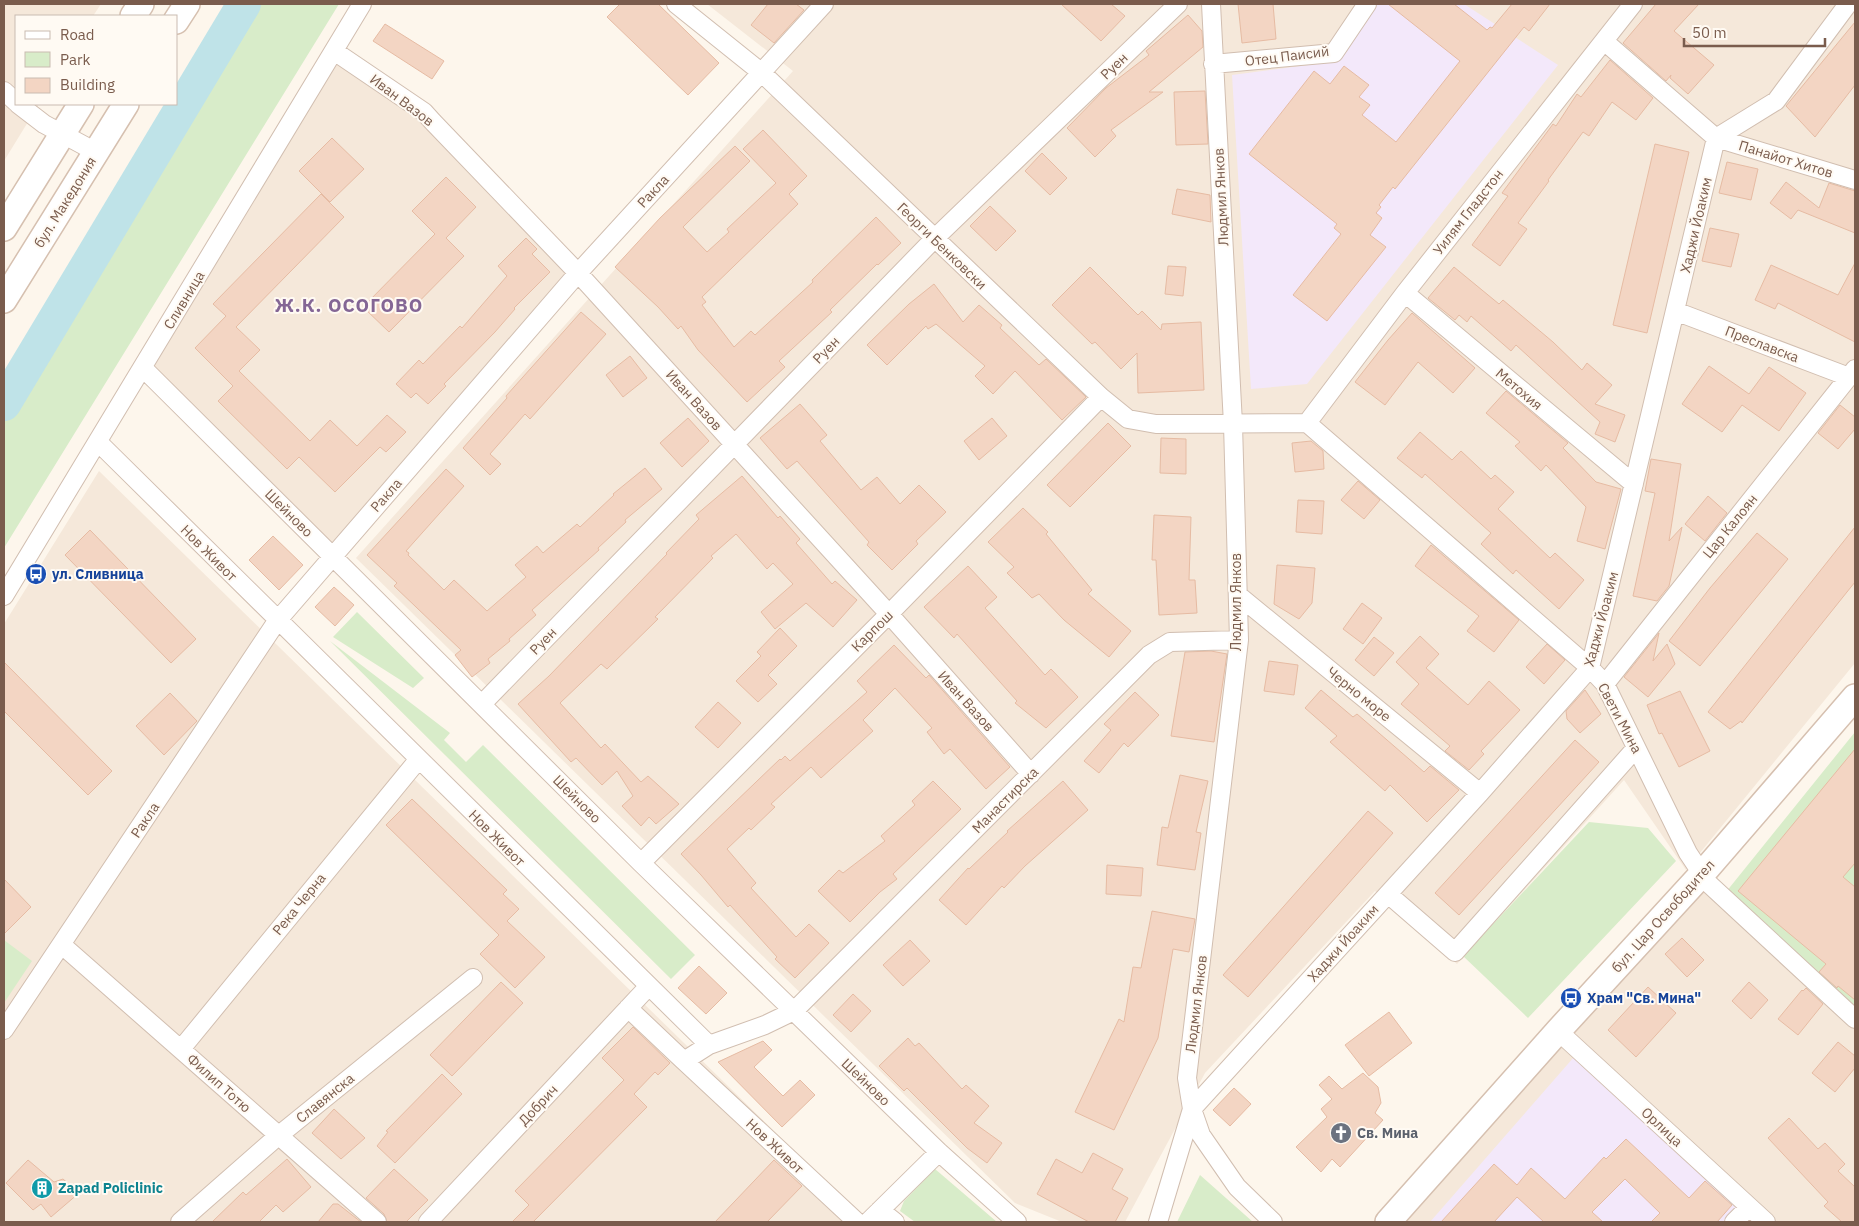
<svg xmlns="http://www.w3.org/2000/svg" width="1859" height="1226" viewBox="0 0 1859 1226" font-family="'IBM Plex Sans',sans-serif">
	<rect width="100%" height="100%" fill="#fdf6ec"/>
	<!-- residential -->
	<path fill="#f5e8da" d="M4 4H101L93 16H16V104H39L4 161Z
		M707 4H1855V663L1686 870 1624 780 1457 964 1375 891 1205 1073 1125 1222H1062L1015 1203 356 558 793 71Z
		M334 51 424 112 578 273 333 557 143 368Z
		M99 471 863 1218 859 1222H4V624Z
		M1708 883 1855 1022V1222H1406Z"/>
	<!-- education -->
	<path fill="#f3e8fa" d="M1373 4H1464L1558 65 1307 384 1251 389 1232 75 1339 61Z
		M1574 1057 1738 1206 1723 1222H1430Z"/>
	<!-- green -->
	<path fill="#d8ecc9" d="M242 4H339L4 548V398Z
		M357 612 424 678 413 688 333 637Z
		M330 641 450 733 444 740 466 762 483 745 695 955 671 979Z
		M1855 732V1011L1726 892Z
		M1589 822 1648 828 1676 861 1528 1018 1463 956Z
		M4 940 32 961 4 1003Z
		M935 1169 997 1222H915L900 1211 904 1201Z
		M1200 1175 1253 1222H1177Z"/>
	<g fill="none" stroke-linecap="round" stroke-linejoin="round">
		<!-- river -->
		<path stroke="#bfe3e8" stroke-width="34" d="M4 404 244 4"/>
	</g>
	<!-- building -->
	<path fill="#f3d5c3" stroke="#e6bba3" d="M620 4H658L719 63 688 95 607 17Z
		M768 4H796L804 10 774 43 751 25Z
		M1061 4H1111L1125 16 1101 41Z
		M1238 4H1273L1276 39 1242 43Z
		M1388 4H1454L1487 30 1490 27 1492 28 1512 4H1550L1529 31 1524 27 1395 189 1393 187 1379 205 1381 207 1376 213 1382 218 1370 235 1386 247 1327 321 1293 295 1341 234 1334 228 1337 224 1249 154 1314 71 1330 84 1344 66 1369 85 1359 97 1370 105 1362 115 1396 142 1460 61Z
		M1656 4H1699L1674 31 1714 65 1688 94 1670 78 1671 75 1666 81 1623 43Z
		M1188 15 1202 31 1203 47 1149 92H1163L1111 130 1116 136 1095 157 1067 128 1106 88 1149 55 1146 51Z
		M1855 22V85L1815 137 1786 106Z
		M385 24 444 61 432 79 373 41Z
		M1610 60 1653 98 1636 120 1612 102 1589 136 1583 132 1548 180 1549 181 1518 223 1527 229 1500 266 1472 245 1508 196 1502 193 1533 151 1553 124 1556 126 1577 94 1581 97Z
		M1205 91 1208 144 1176 145 1174 92Z
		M763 130 807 176 789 194 798 204 702 297 706 302 702 305 734 347 751 331 755 335 813 282 812 280 876 217 901 243 878 265 877 264 830 310 832 312 779 361 785 367 747 402 698 350 681 326 678 329 658 307 615 267 660 218 735 146 750 161 683 227 707 252 729 232 727 229 776 183 743 149Z
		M332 138 364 169 330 202 299 171Z
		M1655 144 1689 152 1647 333 1613 325Z
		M1042 153 1067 178 1050 195 1025 171Z
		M1727 162 1758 169 1751 200 1719 193Z
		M446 177 476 207 446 238 464 256 389 332 363 307 435 234 412 211Z
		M1786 182 1819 208 1829 183 1855 191V233L1798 210 1791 219 1770 203Z
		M1177 189 1210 195 1211 222 1172 214Z
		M321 194 344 217 236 327 260 350 239 371 310 441 330 420 357 446 387 415 406 432 386 452 380 447 335 492 299 457 287 469 218 401 233 386 195 348 226 316 213 304Z
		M990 206 1016 231 996 251 970 226Z
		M1710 228 1739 234 1731 267 1702 261Z
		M526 238 537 249 532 254 550 272 514 308 515 309 495 332 444 384 446 386 428 404 416 393 411 398 396 384 419 360 423 364 460 326 462 328 507 276 498 266Z
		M1855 263V342L1778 303 1775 309 1755 300 1771 265 1838 295Z
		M1168 266 1186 267 1183 296 1165 294Z
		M1090 267 1138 315 1142 311 1161 330 1162 324 1201 322 1204 390 1138 393 1137 353 1121 369 1095 342 1092 344 1052 305Z
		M1454 267 1499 304 1503 300 1553 342 1582 370 1587 363 1612 385 1595 404 1625 415 1615 442 1595 434 1600 422 1516 345 1511 351 1471 316 1467 322 1459 315 1455 320 1428 298Z
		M934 284 963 322 979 305 1002 325 1000 328 1039 365 1046 359 1086 397 1062 420 1015 371 993 394 975 376 985 366 936 324 928 329 926 326 887 365 867 345 909 304Z
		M581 312 606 334 530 419 525 414 490 454 501 464 490 475 463 448 507 398 506 396Z
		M1412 313 1475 368 1453 393 1418 362 1385 405 1355 382 1388 340Z
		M630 356 647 378 623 397 606 375Z
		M1709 366 1749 394 1769 367 1806 393 1779 431 1742 405 1722 432 1682 404Z
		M1506 391 1568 443 1563 448 1596 482 1621 489 1605 549 1577 541 1586 507 1546 465 1541 471 1515 446 1520 442 1486 413Z
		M800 404 827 435 820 441 861 490 877 477 900 504 919 485 946 512 916 541 918 544 892 570 867 545 869 542 797 461 787 469 760 438Z
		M1840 405 1855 417V429L1838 449 1818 433Z
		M688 418 709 441 682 467 660 443Z
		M992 418 1007 436 979 460 964 441Z
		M1108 423 1131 446 1070 507 1047 485Z
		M1420 432 1452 460 1461 451 1491 479 1495 475 1514 492 1498 509 1550 558 1555 553 1584 580 1559 609 1516 570 1513 574 1481 544 1491 533 1425 474 1422 478 1397 458Z
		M1161 438 1186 439V474L1160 473Z
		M1311 441 1323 451 1324 469 1295 472 1292 443Z
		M1651 459 1681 464 1669 541 1682 527 1669 586 1657 601 1633 596 1655 493 1645 491Z
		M645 468 662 489 625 520 626 522 598 548 599 550 532 610 536 615 509 639 510 641 488 659 490 663 472 677 455 655 461 650 394 586 397 583 367 555 446 469 464 486 406 551 409 553 408 555 444 590 454 580 487 611 526 577 515 565 537 546 543 553 577 524 580 527 614 495 613 494Z
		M742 476 778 518 780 516 800 539 796 543 832 584 835 581 857 600 833 627 806 603 775 629 761 612 793 584 773 563 767 569 736 534 711 556 713 558 655 617 658 619 607 669 601 664 560 703 601 748 605 744 641 782 648 776 679 804 656 824 649 817 641 826 622 806 633 796 617 771 602 785 576 758 571 762 518 704 549 676 667 554 666 553 699 519 696 515Z
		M1358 481 1380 500 1364 519 1341 500Z
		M1708 496 1727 513 1705 541 1685 524Z
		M1298 500 1324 501 1322 534 1296 532Z
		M1023 508 1048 532 1046 534 1092 590 1088 594 1131 631 1109 657 1064 620 1039 594 1032 598 1007 573 1014 567 988 542Z
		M1154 515 1191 517 1189 580H1195L1197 613 1159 615 1156 560H1152Z
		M1855 527V582L1742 723 1741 721 1730 729 1708 712Z
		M90 530 196 639 171 663 65 555Z
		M1757 533 1788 559 1700 666 1669 641 1710 588Z
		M273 536 303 565 279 590 249 560Z
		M1431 545 1519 620 1494 652 1467 631 1479 616 1415 566Z
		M1277 565 1315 568 1312 603 1299 619 1274 604Z
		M968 566 997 597 985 608 1045 675 1051 669 1078 697 1046 728 1015 703 1017 701 957 634 954 638 924 607Z
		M334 587 354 605 335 626 315 607Z
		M1362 603 1382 618 1363 644 1343 629Z
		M780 628 797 646 768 675 777 684 758 702 736 681 761 656 757 652Z
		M1659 633 1653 661 1667 644 1675 664 1648 697 1624 677Z
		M1420 636 1439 654 1426 668 1468 705 1489 681 1520 710 1481 751 1484 754 1469 770 1445 751 1450 746 1401 704 1419 684 1396 662Z
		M1374 637 1394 653 1374 676 1355 660Z
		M1547 644 1565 660 1544 684 1526 667Z
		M894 645 926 678 929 675 1010 767 986 789 950 749 944 754 927 732 932 728 895 688 863 720 873 731 821 778 811 767 771 804 775 807 751 830 749 828 727 849 756 883 751 888 796 937 809 924 829 943 795 978 775 959 777 957 730 905 728 907 701 875 681 854 780 759 781 760 785 756 790 761 867 692 857 681Z
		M1211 651 1227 654 1214 742 1171 736 1185 652Z
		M1269 661 1298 665 1294 695 1264 691Z
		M4 662 112 771 88 795 4 711Z
		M1321 690 1353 717 1357 714 1424 772 1430 766 1459 790 1427 822 1390 785 1385 791 1330 742 1337 736 1305 708Z
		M1585 690 1601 714 1580 733 1567 719 1566 711Z
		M1680 691 1710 751 1679 767 1662 733 1659 734 1647 705Z
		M1135 692 1159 715 1128 747 1124 743 1099 773 1084 761 1111 730 1104 724Z
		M170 693 197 721 164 755 136 726Z
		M718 702 741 723 718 748 695 727Z
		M1575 740 1599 762 1459 915 1435 893Z
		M1855 749V863L1843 877 1855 887V1000L1838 986 1837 988 1819 972 1826 964 1738 891Z
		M1180 775 1208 781 1196 832 1201 833 1195 870 1157 865 1162 827 1168 828Z
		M933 781 961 809 893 874 897 879 880 892 850 922 818 891 839 870 843 873 885 841 881 836 915 805 912 801Z
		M1063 781 1088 810 1025 866 1004 888 1002 886 966 925 939 900 968 868 969 869 1008 832 1007 831Z
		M412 799 507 890 503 894 519 909 507 921 545 957 515 988 480 954 499 935 386 825Z
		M1368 811 1393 833 1248 997 1223 975Z
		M1107 865 1143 868 1141 896 1106 894Z
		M4 879 31 907 4 934Z
		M1152 911 1195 919 1189 952 1173 949 1158 1038 1114 1130 1075 1112 1119 1019 1124 1022 1133 967 1141 968Z
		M1682 938 1704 960 1687 977 1665 954Z
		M910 940 930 961 903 986 883 965Z
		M699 966 727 993 706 1014 678 988Z
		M501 982 523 1003 452 1076 430 1055Z
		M1749 982 1768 1000 1751 1019 1732 1001Z
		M1648 987 1676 1013 1636 1057 1608 1030Z
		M1806 988 1823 1004 1798 1035 1778 1019 1802 990 1803 991Z
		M853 994 871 1011 851 1032 833 1015Z
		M1389 1012 1412 1043 1369 1076 1345 1045Z
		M633 1027 670 1063 658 1075 655 1072 634 1094 647 1107 533 1222H512L529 1205 515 1191 624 1080 602 1058Z
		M908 1038 915 1046 919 1043 962 1089 966 1085 989 1106 974 1123 1002 1143 987 1163 967 1148 907 1088 904 1091 879 1066Z
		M763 1041 772 1050 754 1067 783 1096 800 1080 815 1095 782 1127 718 1062Z
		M1838 1042 1855 1056V1068L1835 1092 1812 1073Z
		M1363 1073 1378 1087 1381 1103 1375 1113 1383 1120 1340 1167 1332 1159 1321 1172 1296 1147 1327 1117 1321 1109 1332 1099 1319 1085 1329 1076 1342 1089Z
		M442 1074 462 1094 395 1163 377 1146 388 1132 386 1131Z
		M1234 1088 1251 1104 1230 1126 1213 1110Z
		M334 1109 365 1138 341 1159 312 1133Z
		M1789 1118 1818 1149 1825 1143 1845 1164 1838 1171 1855 1187V1222H1842L1824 1206 1828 1202 1768 1138Z
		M1626 1139 1689 1198 1705 1181 1732 1205 1717 1222H1651L1660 1213 1625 1179 1592 1212 1603 1222H1544L1517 1197 1494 1222H1441L1494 1164 1517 1185 1531 1168 1565 1199 1604 1157 1606 1159Z
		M1093 1153 1123 1169 1112 1189 1128 1198 1115 1222H1089L1037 1194 1056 1159 1082 1173Z
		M287 1159 311 1187 283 1212 276 1205 259 1222H212L243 1192 246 1195Z
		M28 1160 54 1182 63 1179 79 1193 51 1217 41 1204 33 1210 6 1183Z
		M774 1160 802 1186 767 1222H715Z
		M394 1169 428 1200 406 1222H387L384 1214 366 1198Z
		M333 1204H338L361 1222H318Z"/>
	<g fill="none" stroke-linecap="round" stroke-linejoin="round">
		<!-- street casing -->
		<g stroke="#d1beb0" stroke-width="20">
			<path id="street" d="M676 4 762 73 1101 397 1128 419 1156 424 1307 423 1590 668 1605 684 1688 853 1708 883 1855 1019
				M1604 41 1716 138 1855 180
				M334 51 424 112 433 122 578 273 889 614 1031 774
				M1213 64 1334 53 1367 4
				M4 91 16 102
				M18 104 44 124 96 152
				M1716 138 1776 101 1848 4
				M1405 293 1634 484
				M1675 311 1849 377
				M143 368 641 863 939 1152 1017 1222
				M1307 423 1405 293 1633 4
				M98 442 709 1045 684 1061 857 1222
				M1238 595 1480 793
				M4 596 362 4
				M1605 684 1855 369
				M482 704 934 239 1178 4
				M641 863 889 614 1101 397
				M1388 894 1455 952 1636 748
				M62 945 377 1222
				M628 1008 684 1061
				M4 1030 277 621 578 273 824 4
				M1558 1031 1766 1222
				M709 1045 765 1025 794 1011 1149 655 1170 642 1239 640
				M181 1049 418 760
				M1192 1109 1480 793 1590 668 1716 138
				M1192 1109 1201 1135 1237 1187 1273 1222
				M880 1210 895 1222
				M180 1222 278 1136 473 978
				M428 1222 648 987
				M868 1222 939 1152
				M1158 1222 1192 1109 1187 1078 1239 640 1233 424 1211 4
				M1734 1222 1749 1207"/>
		</g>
		<!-- secondary casing -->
		<g stroke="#d6c0b0" stroke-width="28">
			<path id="secondary" d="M133 16 141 4
				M176 21 187 4
				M4 228 81 104
				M4 300 126 104
				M1388 1222 1558 1031 1702 874 1855 697"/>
		</g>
		<!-- street -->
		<use href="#street" stroke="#fff" stroke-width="18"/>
		<!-- secondary -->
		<use href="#secondary" stroke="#fff" stroke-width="25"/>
	</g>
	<!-- icons -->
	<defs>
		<g id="bus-disc" transform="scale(1.125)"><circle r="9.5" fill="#1a4fb4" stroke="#fffaf3"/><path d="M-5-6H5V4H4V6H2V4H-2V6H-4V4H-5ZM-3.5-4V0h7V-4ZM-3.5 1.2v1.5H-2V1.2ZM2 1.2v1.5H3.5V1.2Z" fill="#fff"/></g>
		<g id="church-disc" transform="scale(1.125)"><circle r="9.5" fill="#6b7280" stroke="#fffaf3"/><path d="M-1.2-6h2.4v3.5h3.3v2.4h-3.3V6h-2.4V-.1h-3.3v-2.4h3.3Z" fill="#fff"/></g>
		<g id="building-disc" transform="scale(1.125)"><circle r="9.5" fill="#0f9aa8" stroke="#fffaf3"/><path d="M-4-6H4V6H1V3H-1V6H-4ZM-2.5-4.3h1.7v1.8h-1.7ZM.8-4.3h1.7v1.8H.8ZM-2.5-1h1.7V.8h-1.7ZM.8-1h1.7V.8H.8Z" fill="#fff"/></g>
	</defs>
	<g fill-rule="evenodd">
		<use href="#bus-disc" x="36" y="574"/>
		<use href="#bus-disc" x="1571" y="998"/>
		<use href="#church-disc" x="1341" y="1133"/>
		<use href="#building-disc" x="42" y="1188"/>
	</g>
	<g text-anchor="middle" stroke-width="4" stroke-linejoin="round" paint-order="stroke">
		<!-- street labels -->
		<g font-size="14" fill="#7a5c4d" stroke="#fffaf3">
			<text transform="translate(1287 56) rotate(-7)" y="5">Отец Паисий</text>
			<text transform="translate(1114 66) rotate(-44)" y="5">Руен</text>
			<text transform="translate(402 100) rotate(37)" y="5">Иван Вазов</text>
			<text transform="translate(1786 159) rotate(17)" y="5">Панайот Хитов</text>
			<text transform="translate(653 191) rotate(-47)" y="5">Ракла</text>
			<text transform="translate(1221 197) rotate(-93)" y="5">Людмил Янков</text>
			<text transform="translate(65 202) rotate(-58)" y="5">бул. Македония</text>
			<text transform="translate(1468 212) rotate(-52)" y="5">Уилям Гладстон</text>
			<text transform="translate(1696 225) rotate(-77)" y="5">Хаджи Йоаким</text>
			<text transform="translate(942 246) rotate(44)" y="5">Георги Бенковски</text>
			<text transform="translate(184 300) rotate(-59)" y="5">Сливница</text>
			<text transform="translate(1762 344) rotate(21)" y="5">Преславска</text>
			<text transform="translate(826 350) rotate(-46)" y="5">Руен</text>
			<text transform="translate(1519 389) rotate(40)" y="5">Метохия</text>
			<text transform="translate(694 400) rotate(48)" y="5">Иван Вазов</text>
			<text transform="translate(386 495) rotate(-49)" y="5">Ракла</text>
			<text transform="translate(289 513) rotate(45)" y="5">Шейново</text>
			<text transform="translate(1730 526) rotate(-51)" y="5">Цар Калоян</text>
			<text transform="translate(209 553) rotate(45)" y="5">Нов Живот</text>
			<text transform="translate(1236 602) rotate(-90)" y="5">Людмил Янков</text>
			<text transform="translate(1601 619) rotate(-75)" y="5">Хаджи Йоаким</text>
			<text transform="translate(872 631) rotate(-45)" y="5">Карпош</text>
			<text transform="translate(543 641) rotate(-46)" y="5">Руен</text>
			<text transform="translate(1359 694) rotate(39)" y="5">Черно море</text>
			<text transform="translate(966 701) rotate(48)" y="5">Иван Вазов</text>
			<text transform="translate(1620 718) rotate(62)" y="5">Свети Мина</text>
			<text transform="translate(577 799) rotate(45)" y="5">Шейново</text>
			<text transform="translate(1005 800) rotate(-45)" y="5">Манастирска</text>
			<text transform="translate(145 820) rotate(-56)" y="5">Ракла</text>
			<text transform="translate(497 838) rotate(45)" y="5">Нов Живот</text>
			<text transform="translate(299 904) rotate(-51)" y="5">Река Черна</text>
			<text transform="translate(1663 916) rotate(-48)" y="5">бул. Цар Освободител</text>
			<text transform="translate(1343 943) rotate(-48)" y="5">Хаджи Йоаким</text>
			<text transform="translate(1196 1004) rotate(-83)" y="5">Людмил Янков</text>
			<text transform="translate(866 1082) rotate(44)" y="5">Шейново</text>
			<text transform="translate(219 1083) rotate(42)" y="5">Филип Тотю</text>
			<text transform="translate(325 1098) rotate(-39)" y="5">Славянска</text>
			<text transform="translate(538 1105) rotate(-47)" y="5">Добрич</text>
			<text transform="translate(1662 1127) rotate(43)" y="5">Орлица</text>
			<text transform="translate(775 1146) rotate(43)" y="5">Нов Живот</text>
		</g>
		<!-- transit labels -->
		<g font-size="14" font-weight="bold" fill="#164399" stroke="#fffaf3" text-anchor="start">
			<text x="52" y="579">ул. Сливница</text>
			<text x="1587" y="1003">Храм "Св. Мина"</text>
		</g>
		<!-- worship labels -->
		<g font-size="14" font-weight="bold" fill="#5b616d" stroke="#fffaf3" text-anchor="start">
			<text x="1357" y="1138">Св. Мина</text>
		</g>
		<!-- culture labels -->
		<g font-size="14" font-weight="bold" fill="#0d838f" stroke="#fffaf3" text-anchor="start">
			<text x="58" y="1193">Zapad Policlinic</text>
		</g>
		<!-- district labels -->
		<g font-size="19" font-weight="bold" letter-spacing="1" fill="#846695" stroke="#fffaf3">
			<text x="349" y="312">Ж.К. ОСОГОВО</text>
		</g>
	</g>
	<!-- border -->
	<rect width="1859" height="1226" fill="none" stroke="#7a5c4d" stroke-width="10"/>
	<!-- legend -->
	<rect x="15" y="15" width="162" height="90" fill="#fffaf3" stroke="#cabbb1"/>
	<rect x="25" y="31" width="25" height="8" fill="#ffffff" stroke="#cabbb1"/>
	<text x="60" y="40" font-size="15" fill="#7a5c4d">Road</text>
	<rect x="25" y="52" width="25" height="15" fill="#d8ecc9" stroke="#cabbb1"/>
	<text x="60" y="65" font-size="15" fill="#7a5c4d">Park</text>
	<rect x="25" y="78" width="25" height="15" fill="#f3d5c3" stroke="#cabbb1"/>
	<text x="60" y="90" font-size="15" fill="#7a5c4d">Building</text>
	<!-- scale -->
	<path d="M1684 38v8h141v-8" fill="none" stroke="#7a5c4d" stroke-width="2.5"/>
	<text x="1692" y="38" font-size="15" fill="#7a5c4d" stroke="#fffaf3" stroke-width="4" paint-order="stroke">50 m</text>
</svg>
